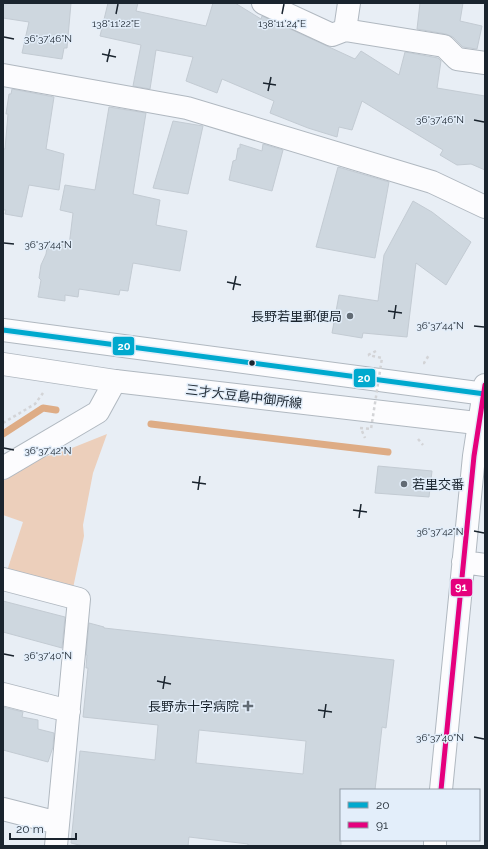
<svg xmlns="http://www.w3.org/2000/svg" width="488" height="849" viewBox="0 0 488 849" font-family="Raleway,'Noto Sans JP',sans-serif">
	<rect width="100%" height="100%" fill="#e8eef5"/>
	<!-- green -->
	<path fill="#eccfbb" d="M107 434 93 473 83 525 84 536 73 588 6 574 23 522 3 515V481L38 459 67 450Z"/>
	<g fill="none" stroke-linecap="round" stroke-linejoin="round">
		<!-- stream -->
		<path stroke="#deac85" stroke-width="7" d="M151 424 388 452
			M3 434 43 408 56 410"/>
	</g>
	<!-- building -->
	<path fill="#ced7df" stroke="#c3cbd3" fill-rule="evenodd" d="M3 3H71L67 48H64L62 59 22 53 29 22 3 18Z
		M108 3H138L136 11 206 26 213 3H235L261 19 262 16 355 59 361 51 399 75 405 52 438 58 441 61 437 88 485 96V170L471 164 457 165 440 155 443 150 362 101 352 130 339 127 337 137 308 128 270 113 274 101 222 79 217 93 186 81 193 57 156 50 150 89 133 86 141 45 100 36Z
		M420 3H463L460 21 482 26 477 49 463 47 453 37 446 34 417 29Z
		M12 89 54 97 46 149 64 154 59 190 29 185 22 217 5 214 6 210H3V149H5L8 114H6L9 94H11Z
		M109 107 146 113 133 194 160 200 156 225 187 231 180 271 133 263 128 291 120 290 119 295 79 289 78 297 65 295V301L38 297 41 280 39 278 41 265 46 254 48 242 69 246 73 213 60 210 65 185 95 190Z
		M173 121 203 126 188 194 153 188Z
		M240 144 262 151 263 144 283 150 272 191 229 180 233 161 236 160 238 148H240Z
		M338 167 389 182 375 258 316 247Z
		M413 201 432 212 471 242 446 285 416 263 407 337 363 333 362 338 332 333 339 295 378 301 384 255Z
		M378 466 432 471 429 497 375 493Z
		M3 601 65 617 62 648 3 632Z
		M89 623 104 627V628L394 660 386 728 382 727 375 790H341V846H248V844L189 837 188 846H83L71 843 80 751 155 760 158 725 83 717 88 668H86L87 655H86ZM199 730 306 741 303 774 196 763Z
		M3 707 23 712 22 717 38 720V729L54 733 53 747 48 762 3 750Z"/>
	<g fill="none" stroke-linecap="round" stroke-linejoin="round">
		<!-- minor casing -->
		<g stroke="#b0b8c0" stroke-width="24">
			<path id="minor" d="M263 3 332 35 345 30 444 46 457 59 485 63
				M345 30 349 3
				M3 75 187 108 432 182 485 207
				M3 468 98 412 115 381
				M463 562 485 565
				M3 579 79 599 56 846
				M3 694 69 711
				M441 790 474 456 485 385
				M3 809 58 823
				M435 846V840"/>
		</g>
		<!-- major casing -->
		<g stroke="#b0b8c0" stroke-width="24">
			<path id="major" d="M3 330 485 394
				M3 364 115 381 485 424"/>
		</g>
		<!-- path -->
		<path stroke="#d3d4d7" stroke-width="2.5" stroke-dasharray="3 3" stroke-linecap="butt" d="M368 355 376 351
			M423 363H424L429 355
			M3 423 35 404 43 393
			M362 431 365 438
			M418 439 423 445"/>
		<!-- minor -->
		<use href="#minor" stroke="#fcfcfe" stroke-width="22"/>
		<!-- major -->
		<use href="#major" stroke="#fcfcfe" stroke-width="22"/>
		<!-- path-bridge -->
		<path stroke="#d3d4d7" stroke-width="2.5" stroke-dasharray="3 3" stroke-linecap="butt" d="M360 428 371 429 382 358 368 355"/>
		<!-- bus-1 casing -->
		<g stroke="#e3eefa" stroke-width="8">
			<path id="bus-1" d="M3 330 485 394"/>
		</g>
		<!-- bus-2 casing -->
		<g stroke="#e3eefa" stroke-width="8">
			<path id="bus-2" d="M441 790 474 456 485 385"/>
		</g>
		<!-- bus-1 -->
		<use href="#bus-1" stroke="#00a9ce" stroke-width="5"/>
		<!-- bus-2 -->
		<use href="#bus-2" stroke="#e5007d" stroke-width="5"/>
	</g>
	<!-- ticks -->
	<path fill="none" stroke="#1a242e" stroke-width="1.5" d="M116 14 118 4M282 14 284 4M4 37 14 39M102 54 116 57M107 62 110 49M263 83 276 85M268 91 271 77M474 120 484 122M4 243 14 244M227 282 241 285M233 290 236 276M388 311 402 313M394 319 396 305M474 326 484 327M4 448 14 450M192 482 206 484M198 490 200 476M353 510 367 512M359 518 361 504M474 531 484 533M4 654 14 656M157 681 171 684M163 689 165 676M318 710 332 712M324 718 326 704M474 737 484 739"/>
	<!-- markers -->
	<g fill="#626b74" stroke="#e3eefa" stroke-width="1.5">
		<circle cx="350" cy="316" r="4"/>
		<circle cx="404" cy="484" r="4"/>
		<path d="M246 700h4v4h4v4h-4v4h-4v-4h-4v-4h4z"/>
	</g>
	<circle fill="#1a242e" stroke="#e3eefa" stroke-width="1.5" cx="252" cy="363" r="3.5"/>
	<g text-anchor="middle" stroke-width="3" stroke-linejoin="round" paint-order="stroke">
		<!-- poi labels -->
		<g font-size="13" fill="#1a242e" stroke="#e3eefa" text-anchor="end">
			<text x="342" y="321">長野若里郵便局</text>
			<text x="412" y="489" text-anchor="start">若里交番</text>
			<text x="239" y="711">長野赤十字病院</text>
		</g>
		<!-- street labels -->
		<g font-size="13" fill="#1a242e" stroke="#e3eefa">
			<text transform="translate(244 396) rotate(7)" y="5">三才大豆島中御所線</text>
		</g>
	</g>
	<g font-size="10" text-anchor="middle" fill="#1a242e" stroke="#e3eefa" stroke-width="3" stroke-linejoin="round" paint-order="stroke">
		<text x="282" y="27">138°11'24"E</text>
		<text x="116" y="27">138°11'22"E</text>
		<text x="48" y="42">36°37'46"N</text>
		<text x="440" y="123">36°37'46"N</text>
		<text x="48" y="248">36°37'44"N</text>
		<text x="440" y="329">36°37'44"N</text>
		<text x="48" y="454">36°37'42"N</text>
		<text x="440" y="535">36°37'42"N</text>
		<text x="48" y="659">36°37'40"N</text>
		<text x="440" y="741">36°37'40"N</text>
	</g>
	<g stroke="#e3eefa" stroke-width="1.5">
		<rect x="112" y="336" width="23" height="20" rx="4" fill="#00a9ce"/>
		<rect x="353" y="368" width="23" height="20" rx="4" fill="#00a9ce"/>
		<rect x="450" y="578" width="23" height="19" rx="4" fill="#e5007d"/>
	</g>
	<g font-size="11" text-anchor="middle" font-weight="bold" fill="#fff">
		<text x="124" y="350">20</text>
		<text x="364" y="382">20</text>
		<text x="461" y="591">91</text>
	</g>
	<!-- border -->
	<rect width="488" height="849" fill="none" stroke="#1a242e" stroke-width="8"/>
	<!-- legend -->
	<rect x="340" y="789" width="140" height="52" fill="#e3eefa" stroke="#939da8"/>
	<rect x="348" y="802" width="20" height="6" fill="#00a9ce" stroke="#939da8"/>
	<text x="376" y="809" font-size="12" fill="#1a242e">20</text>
	<rect x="348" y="822" width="20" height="6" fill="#e5007d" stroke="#939da8"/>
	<text x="376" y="829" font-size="12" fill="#1a242e">91</text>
	<!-- scale -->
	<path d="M10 833v6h66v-6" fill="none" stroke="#1a242e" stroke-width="2"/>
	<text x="16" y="833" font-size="12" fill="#1a242e" stroke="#e3eefa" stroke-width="3" paint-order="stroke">20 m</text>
</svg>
